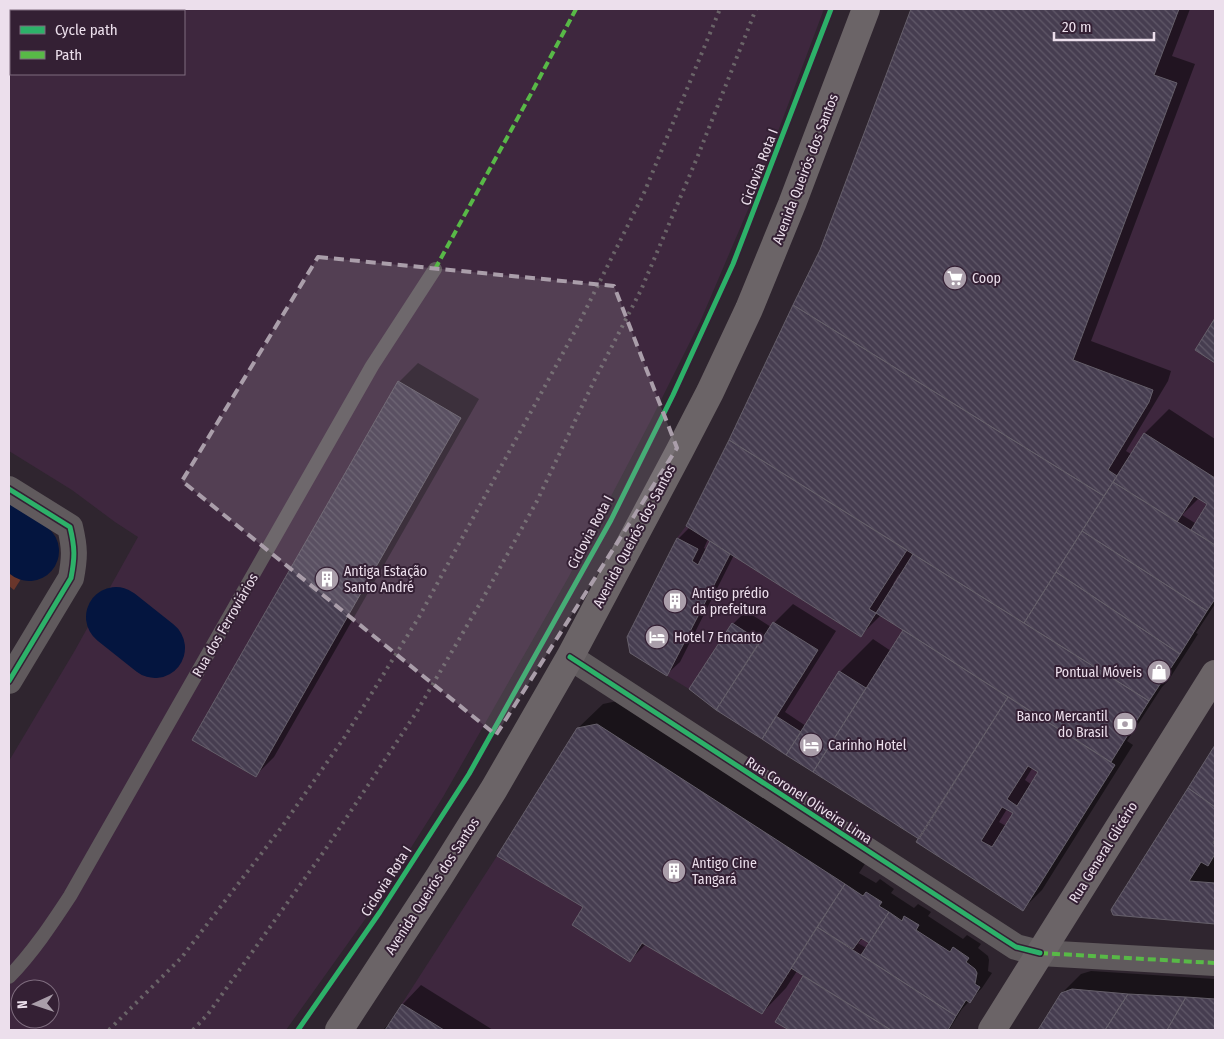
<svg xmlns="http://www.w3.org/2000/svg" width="1224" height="1039" viewBox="0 0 1224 1039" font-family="'Fira Sans Condensed',sans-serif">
	<defs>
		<pattern id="building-back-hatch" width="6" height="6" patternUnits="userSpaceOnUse" patternTransform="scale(1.25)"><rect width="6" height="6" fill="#463d50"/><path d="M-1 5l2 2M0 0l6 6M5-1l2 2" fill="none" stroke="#615969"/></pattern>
	</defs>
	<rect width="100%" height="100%" fill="#2f252f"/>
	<!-- built -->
	<path fill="#3e273e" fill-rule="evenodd" d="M9 9H824L753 198 700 322 650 422 568 578 443 797 371 911 286 1030H9V761L74 652 138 537 115 522 72 490 9 451ZM11 11H184V74H11ZM20 989H50V1019H20Z
		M911 9H1215V599L1149 701 1021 903 813 772 716 710 689 689 630 653 627 637 677 538 686 526 729 441 820 250Z
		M597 724 972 966 975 969 977 973 975 984 948 1030H385L497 856 577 728Z"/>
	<!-- grass -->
	<path fill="#6a362b" d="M9 514 26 524 33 533 34 548 31 563 14 590 9 586Z"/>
	<!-- shadow -->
	<path fill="#0007" fill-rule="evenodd" d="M912 9H1190L1172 56 1195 64 1091 341 1171 371 1168 381 1126 451 1131 454 1145 433 1169 409 1215 439V604L1196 633 1198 634 1168 681 1162 687 1127 741 1133 745 1042 890 1023 909 920 838 717 709 691 689 733 624 746 611 771 627 774 623 793 604 836 631 785 712 806 726 840 672 873 639 891 651 905 630 881 615 861 635 734 555 680 662 667 674 678 539 690 527 821 251ZM1199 498 1208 504 1195 523 1182 515ZM708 539 711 541 707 550 704 548ZM899 574 901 576 895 585 893 584ZM1033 767 1040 772 1032 785 1025 780ZM1007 809 1014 813 1006 826 999 822Z
		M418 363 479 399 274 757 255 776 399 382Z
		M622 700 868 859 859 873 876 883 880 879 894 889 891 893 914 908 918 904 931 912 928 916 963 939 967 935 981 944 978 948 988 956 989 960 988 971 992 973 982 988 962 1009 949 1030H791L776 1021 804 976 797 971 786 988 762 1013 646 944 630 960 584 907 578 728 603 704ZM863 938 870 943 866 948 858 943Z
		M1215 748V922L1116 914 1113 909Z
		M1091 971 1215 979V1030H1039L1062 993 1081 974Z
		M421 985 493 1030H383L392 1020 403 1004Z"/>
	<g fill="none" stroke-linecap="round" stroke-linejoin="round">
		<!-- river -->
		<path stroke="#04153f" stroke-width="60" d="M9 534 29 551
			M116 617 155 648"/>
	</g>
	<!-- building -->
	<path fill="url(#building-back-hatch)" stroke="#655f6a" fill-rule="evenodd" d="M911 9H1179L1154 75 1177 83 1073 360 1153 390 1149 402 1108 470 1117 476 1104 496 793 305 820 250Z
		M793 305 1104 496 1024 623 729 440Z
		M1215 318V363L1195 350Z
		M398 381 461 418 256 777 192 740Z
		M1144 433 1215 478V545L1191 530 1207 504 1194 496 1177 522 1113 482Z
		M729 440 907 550 869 609 876 613 861 637 686 526Z
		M1113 482 1215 545V599L1207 611 1082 531Z
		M1082 531 1207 611 1180 654 1056 572Z
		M677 538 698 549 692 561 698 565 710 541 730 554 667 676 630 653 627 637Z
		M913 554 1149 701 1111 762 876 613Z
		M1056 572 1180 654 1149 701 1024 623Z
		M773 622 818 650 762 739 716 710Z
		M732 623 760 641 716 710 689 689Z
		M903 630 1008 697 919 839 813 772Z
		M839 671 866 688 813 772 786 755Z
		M1008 697 1115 765 1023 911 916 842ZM1028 766 1038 772 1017 806 1007 799ZM1002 807 1013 813 992 847 981 841Z
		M776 716 801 732 786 755 762 739Z
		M597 724 845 884 762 1014 642 943 630 962 572 925 583 907 497 856 577 728Z
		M1215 745V807L1188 788Z
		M1188 788 1215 807V839L1213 843 1215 844V854L1208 866 1201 862 1189 881 1215 883V924L1113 915 1111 910 1112 908Z
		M845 884 863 896 866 892 882 902 879 906 889 912 869 943 861 938 853 949 817 927Z
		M889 912 902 921 904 916 919 925 916 930 950 952 953 947 969 958 966 962 975 969 977 973 975 984 980 987 970 1003 966 1000 956 1016 861 955Z
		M817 927 956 1016 948 1030H891L791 968Z
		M803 976 891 1030H789L775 1022Z
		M1072 989 1128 994 1105 1030H1038L1061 993Z
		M1128 994 1186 997 1167 1030H1105Z
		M1186 997 1215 999V1030H1167Z
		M402 1004 444 1030H385Z"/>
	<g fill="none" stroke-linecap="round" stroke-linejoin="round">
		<!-- lane -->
		<path stroke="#605a5d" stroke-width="14" d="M9 977C33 952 51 925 70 896L372 366 435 269"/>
		<!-- street -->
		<path stroke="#605a5d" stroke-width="26" d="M9 489 70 527C75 548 75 557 71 578L9 681
			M570 657 1016 947 1040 953 1215 963"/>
		<!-- primary -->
		<path stroke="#6b6467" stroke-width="28" d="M339 1030 439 877 494 789 570 657 680 450 710 392 749 309 792 204 866 9
			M992 1030 1215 674"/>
		<!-- rail -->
		<path stroke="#6a6468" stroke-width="4" stroke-dasharray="2.5 5" stroke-linecap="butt" d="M109 1030 182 957 281 828 344 738 419 617 575 331 644 193 720 9
			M193 1030 208 1014 325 850 416 713 482 600 537 501 594 381 641 290 697 158 756 9"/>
		<!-- quiet -->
		<path stroke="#58b947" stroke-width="4" stroke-dasharray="8 4" stroke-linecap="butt" d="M435 269 532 92 576 9
			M1040 953 1215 963"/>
		<!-- cycleway casing -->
		<g stroke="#342034" stroke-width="8">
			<path id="cycleway" d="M9 489 70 527C75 548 75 557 71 578L9 681
				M570 657 1002 938 1016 947 1040 953
				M298 1030 380 912 469 774 611 520 673 395 733 264 831 9"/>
		</g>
		<!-- cycleway -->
		<use href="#cycleway" stroke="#2db169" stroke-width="5"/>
	</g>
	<!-- marked area -->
	<path fill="#aa9eaa" fill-opacity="0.2" stroke="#aa9eaa" stroke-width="4" stroke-dasharray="10 6" stroke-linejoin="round" d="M318 257 614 286 677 448 496 735 182 481Z"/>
	<!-- icons -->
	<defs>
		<g id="supermarket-disc" transform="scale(1.25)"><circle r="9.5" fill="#aa9eaa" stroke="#342034"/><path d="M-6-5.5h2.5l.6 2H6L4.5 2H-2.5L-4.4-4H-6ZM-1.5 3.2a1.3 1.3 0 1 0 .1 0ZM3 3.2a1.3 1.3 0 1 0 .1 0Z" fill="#fff"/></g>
		<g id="building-disc" transform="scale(1.25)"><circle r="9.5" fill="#aa9eaa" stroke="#342034"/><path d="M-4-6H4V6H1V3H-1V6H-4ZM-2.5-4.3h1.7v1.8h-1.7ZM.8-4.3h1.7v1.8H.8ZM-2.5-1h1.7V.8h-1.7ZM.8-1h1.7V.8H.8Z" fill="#fff"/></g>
		<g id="hotel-disc" transform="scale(1.25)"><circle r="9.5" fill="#aa9eaa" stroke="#342034"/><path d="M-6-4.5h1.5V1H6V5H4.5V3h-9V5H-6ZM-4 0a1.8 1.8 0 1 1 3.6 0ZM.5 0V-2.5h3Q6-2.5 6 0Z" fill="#fff"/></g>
		<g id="shop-disc" transform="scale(1.25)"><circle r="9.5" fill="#aa9eaa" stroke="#342034"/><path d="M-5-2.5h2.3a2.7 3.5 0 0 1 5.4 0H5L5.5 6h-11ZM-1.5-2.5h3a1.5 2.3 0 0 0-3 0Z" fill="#fff"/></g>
		<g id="bank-disc" transform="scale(1.25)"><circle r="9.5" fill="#aa9eaa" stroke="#342034"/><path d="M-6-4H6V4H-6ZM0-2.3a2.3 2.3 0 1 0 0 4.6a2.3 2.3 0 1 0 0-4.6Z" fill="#fff"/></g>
	</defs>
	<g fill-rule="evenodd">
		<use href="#supermarket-disc" x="955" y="278"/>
		<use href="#building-disc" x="327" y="579"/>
		<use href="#building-disc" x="675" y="601"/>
		<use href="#hotel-disc" x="657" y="637"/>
		<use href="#shop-disc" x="1159" y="672"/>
		<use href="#bank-disc" x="1125" y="724"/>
		<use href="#hotel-disc" x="811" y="745"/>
		<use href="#building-disc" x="674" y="871"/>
	</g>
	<g text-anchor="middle" stroke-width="4" stroke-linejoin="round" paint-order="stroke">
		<!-- street labels -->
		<g font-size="14" fill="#ecdfec" stroke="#342034">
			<text transform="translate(759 167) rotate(-69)" y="5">Ciclovia Rota I</text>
			<text transform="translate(805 169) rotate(-69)" y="5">Avenida Queirós dos Santos</text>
			<text transform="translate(590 532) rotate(-62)" y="5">Ciclovia Rota I</text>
			<text transform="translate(634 536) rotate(-62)" y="5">Avenida Queirós dos Santos</text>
			<text transform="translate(225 625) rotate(-60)" y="5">Rua dos Ferroviários</text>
			<text transform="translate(809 800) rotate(33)" y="5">Rua Coronel Oliveira Lima</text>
			<text transform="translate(1103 852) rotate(-58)" y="5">Rua General Glicério</text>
			<text transform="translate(386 881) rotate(-57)" y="5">Ciclovia Rota I</text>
			<text transform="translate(432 886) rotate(-57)" y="5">Avenida Queirós dos Santos</text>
		</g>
		<!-- poi labels -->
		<g font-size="14" fill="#ecdfec" stroke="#342034" text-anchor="start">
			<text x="972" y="283">Coop</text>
			<text x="344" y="576">Antiga Estação<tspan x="344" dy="16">Santo André</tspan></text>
			<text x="692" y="598">Antigo prédio<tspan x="692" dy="16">da prefeitura</tspan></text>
			<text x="674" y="642">Hotel 7 Encanto</text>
			<text x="1142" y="677" text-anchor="end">Pontual Móveis</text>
			<text x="1108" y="721" text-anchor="end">Banco Mercantil<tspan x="1108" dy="16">do Brasil</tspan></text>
			<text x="828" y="750">Carinho Hotel</text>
			<text x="692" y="868">Antigo Cine<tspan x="692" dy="16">Tangará</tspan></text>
		</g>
	</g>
	<!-- border -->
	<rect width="1224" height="1039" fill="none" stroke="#ecdfec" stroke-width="20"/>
	<!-- legend -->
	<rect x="10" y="10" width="175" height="65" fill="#342034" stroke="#7e6c7e"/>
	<rect x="20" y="26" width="25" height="8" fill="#2db169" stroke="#7e6c7e"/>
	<text x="55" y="35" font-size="15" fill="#ecdfec">Cycle path</text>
	<rect x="20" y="51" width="25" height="8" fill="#58b947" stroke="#7e6c7e"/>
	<text x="55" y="60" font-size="15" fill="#ecdfec">Path</text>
	<!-- north arrow -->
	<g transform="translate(35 1004) rotate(267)"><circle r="24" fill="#342034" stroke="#7e6c7e"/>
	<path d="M0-4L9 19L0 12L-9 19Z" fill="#aa9eaa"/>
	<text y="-8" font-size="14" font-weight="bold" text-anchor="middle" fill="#ecdfec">N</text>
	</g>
	<!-- scale -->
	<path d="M1054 32v8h100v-8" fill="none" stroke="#ecdfec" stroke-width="2.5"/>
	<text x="1062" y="32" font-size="15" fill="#ecdfec" stroke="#342034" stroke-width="4" paint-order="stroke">20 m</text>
</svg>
